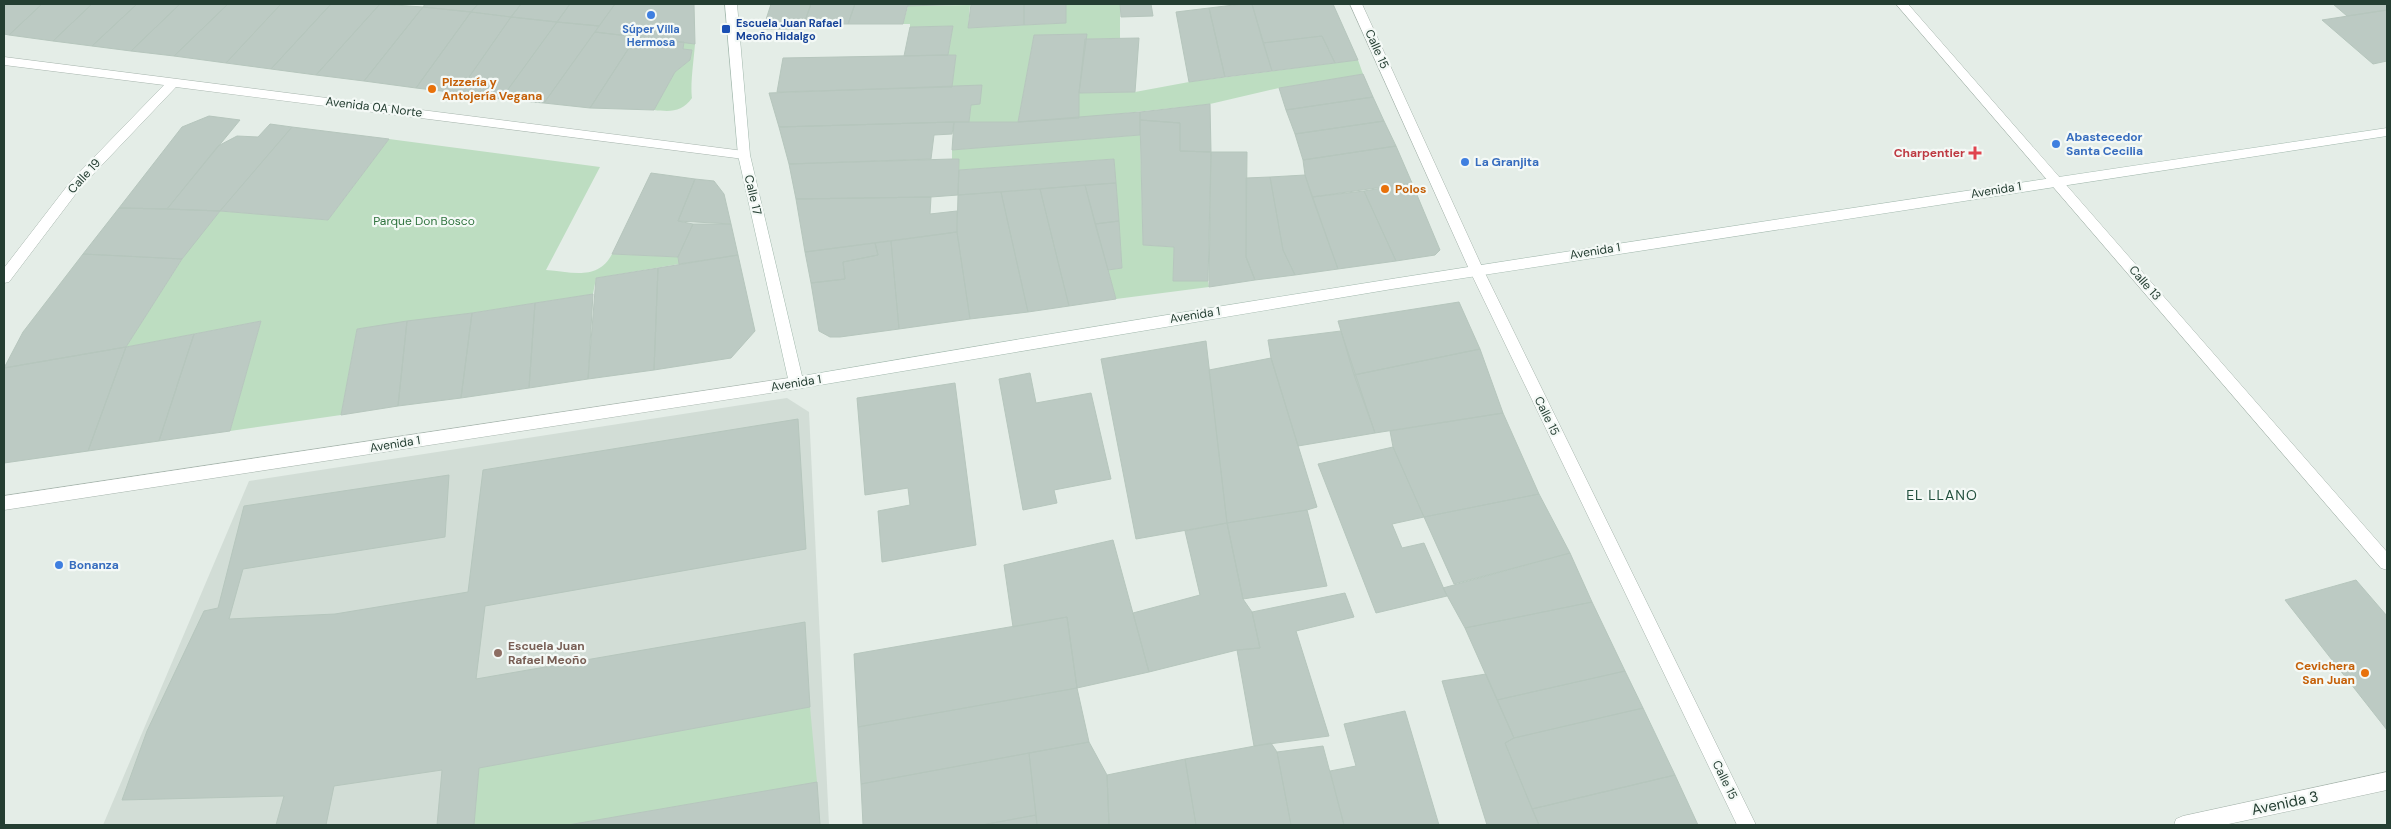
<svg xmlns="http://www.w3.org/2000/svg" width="2391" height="829" viewBox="0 0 2391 829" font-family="'DM Sans',sans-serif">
	<rect width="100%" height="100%" fill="#e4ede7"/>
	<!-- built -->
	<path fill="#d2ddd6" d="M787 398 809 412 829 825H103L249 481Z"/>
	<!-- green -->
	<path fill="#bdddc1" d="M1066 4H1120V38L1085 39 1086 34 1034 35 1018 122H969L971 105 952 87 956 55H948L953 26 910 27V24H903L908 6 970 5 968 28 1065 23Z
		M684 42 695 44C694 58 690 85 692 98 682 112 671 112 654 110L675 72 690 60 692 50 683 49Z
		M1358 60 1363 74 1279 88 1210 104 1079 118V93L1135 92 1189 82Z
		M1140 135 1143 245 1174 247 1173 281H1208L1209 287 1116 299 1108 270 1122 268 1114 159 959 170V159H952V150Z
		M389 139 600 167 546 270C572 272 598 281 612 254L678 257 679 264 596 278 593 294 472 313 357 329 341 415 230 431 261 321 126 347 186 253 220 211 328 220Z
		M810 707 817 782 568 825H474L479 768Z"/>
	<!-- building -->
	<path fill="#bccac3" stroke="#b6c6bd" d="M4 4H42L9 35 4 34Z
		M42 4H92L53 41 9 35Z
		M92 4H137L92 46 53 41Z
		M137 4H180L131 51 92 46Z
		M180 4H228L174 56 131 51Z
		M228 4H281L226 63 174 56Z
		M281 4H331L271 69 226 63Z
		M331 4H380L316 75 271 69Z
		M380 4 423 7 364 81 316 75Z
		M425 4H478L471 12 423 7Z
		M478 4H521L511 17 471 12Z
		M521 4H570L557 22 511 17Z
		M570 4H615L599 26 557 22Z
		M615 4H694L695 44 595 32Z
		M771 4H811L802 29H763Z
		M811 4H855L848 24H804Z
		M855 4H908L903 24H848Z
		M908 4H971L908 6Z
		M971 4H1024V25L968 28Z
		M1024 4H1066V23L1024 25Z
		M1120 4H1151L1153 16 1121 17Z
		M1242 4H1252L1272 71 1225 77 1209 8Z
		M1252 4H1333L1358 60 1335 63 1322 36 1263 43Z
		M2333 4H2387V10L2347 16Z
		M423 7 471 12 416 88 364 81Z
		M1209 8 1225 77 1189 82 1176 12Z
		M2387 10V61L2373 64 2322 20Z
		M471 12 511 17 458 93 416 88Z
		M511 17 557 22 501 99 458 93Z
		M557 22 599 26 544 103 501 99Z
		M953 26 948 55 904 56 910 27Z
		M595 32 636 37 590 108 544 103Z
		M1087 34 1079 93V118L1018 122 1034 35Z
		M1322 36 1335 63 1272 71 1263 43Z
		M636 37 684 42 683 49 692 50 690 60 675 72 654 110 590 108Z
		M1139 38 1135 92 1079 93 1085 39Z
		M948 55H956L952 87 777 92 783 58Z
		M1363 74 1373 97 1286 110 1279 88Z
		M982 85 980 104 971 105 969 122H954L779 127 769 93Z
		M1373 97 1384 121 1295 134 1286 110Z
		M1210 104 1211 152 1180 151V123L1140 120V112Z
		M1140 112V135L952 150 954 122H1018Z
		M209 116 240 120 167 209 119 208 182 127Z
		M1140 120 1180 123V151L1211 152 1208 281H1173L1174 247 1143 245Z
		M1384 121 1396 146 1303 160 1295 134Z
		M954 122 952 134 934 135 931 159 789 164 779 127Z
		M270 124 292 127 220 211 167 209 218 146 237 136 258 137Z
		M292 127 389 139 328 220 220 211Z
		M1396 146 1412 183 1312 197 1305 175 1303 160Z
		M1211 152H1247L1246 257 1255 280 1209 287Z
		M952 159H959L958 195 931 197 796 199 789 164Z
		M1114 159 1116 183 958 195 959 170Z
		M651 173 695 179 678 221 693 224 678 257 612 254Z
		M1305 175 1338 269 1295 275 1283 250 1270 177Z
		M1270 177 1283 250 1295 275 1255 280 1246 257V178Z
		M695 179 714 181 724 194 731 224 678 221Z
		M1116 183 1119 221 1095 224 1085 185Z
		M1412 183 1440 250 1435 255 1396 261 1364 191Z
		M1085 185 1116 299 1069 306 1040 189Z
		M1040 189 1069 306 1028 312 1001 192Z
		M1364 191 1396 261 1338 269 1312 197Z
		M1001 192 1028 312 970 319 957 232 958 195Z
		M931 197 930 214 957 211V232L805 252 796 199Z
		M119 208 167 209 220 211 182 259 83 254Z
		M1119 221 1122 268 1108 270 1095 224Z
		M693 224H731L738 255 679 264 678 257Z
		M957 232 970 319 899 329 891 241Z
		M891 241 899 329 840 337H830L819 331 811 283 845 279 843 262 878 255 875 243Z
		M875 243 878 255 843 262 845 279 811 283 805 252Z
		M83 254 182 259 126 347 4 368 23 332Z
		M738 255 755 331 731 358 654 370 658 268Z
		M658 268 654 370 588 379 596 278Z
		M593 294 588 379 529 388 535 303Z
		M1459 302 1480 349 1354 375 1338 321Z
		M535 303 529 388 461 398 472 313Z
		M472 313 461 398 398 406 407 321Z
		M261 321 230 431 159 441 194 334Z
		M407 321 398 406 341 415 357 329Z
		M1341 331 1375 433 1298 446 1271 358 1268 340Z
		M194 334 159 441 88 451 126 347Z
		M1206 341 1227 523 1136 539 1101 359Z
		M126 347 88 451 4 463V368Z
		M1480 349 1503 413 1375 433 1354 375Z
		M1271 358 1317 507 1307 510 1227 523 1209 370Z
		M1030 373 1036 403 1091 393 1111 479 1054 490 1057 503 1023 510 999 379Z
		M955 383 976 545 882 562 878 511 910 505 908 488 865 495 857 398Z
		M1503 413 1539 494 1424 517 1393 447 1390 431Z
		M798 419 806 549 485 606 476 679 805 622 810 707 479 768 474 825H437L442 770 334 786 326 825H276L284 796 122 800 147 731 204 611 218 608 244 506 449 475 445 537 243 569 229 619 335 614 468 592 483 470Z
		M1393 447 1424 517 1392 524 1402 548 1424 543 1447 596 1376 613 1318 464Z
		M1539 494 1570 553 1454 584 1424 517Z
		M1307 510 1327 586 1243 599 1227 523Z
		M1227 523 1243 599 1252 612 1260 648 1237 650 1149 672 1133 613 1200 595 1185 531Z
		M1113 540 1149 672 1077 688 1067 617 1013 627 1004 565Z
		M1570 553 1592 602 1465 628 1443 588Z
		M2356 580 2387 616V730L2285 600Z
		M1345 593 1354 617 1296 631 1329 736 1254 746 1237 650 1260 648 1252 612Z
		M1592 602 1625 671 1497 700 1465 628Z
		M1067 617 1077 688 858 727 854 654Z
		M1625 671 1643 708 1514 738 1497 700Z
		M1486 674 1514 738 1505 743 1539 825H1487L1442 681Z
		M1077 688 1089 742 861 784 858 727Z
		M1643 708 1675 775 1532 809 1505 743 1514 738Z
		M1405 711 1439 825H1344L1330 771 1356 766 1344 724Z
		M1089 742 1107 775 1109 825H1037L1029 753Z
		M1271 743 1277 752 1291 825H1196L1185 759Z
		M1323 746 1344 825H1291L1277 752Z
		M1029 753 1036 815 982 825H863L861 784Z
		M1185 759 1196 825H1109L1107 775Z
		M1675 775 1698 825H1539L1532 809Z
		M817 782 820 825H568Z
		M1036 815 1037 825H982Z"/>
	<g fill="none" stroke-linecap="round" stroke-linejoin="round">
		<!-- street casing -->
		<g stroke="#a7b5ad" stroke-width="1">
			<path id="street" d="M1350 4H1362L1483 269 1756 825H1737L1469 269Z
				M1896 4H1908L2387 552V570L2381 568Z
				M4 57 744 151 750 155 744 159 176 87 81 187 9 282 4 283V268L71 181 164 85 4 65Z
				M796 377 801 379 803 383 801 387 796 389 4 510V496Z
				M2387 772V790L2224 825H2174L2176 819 2183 816Z"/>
		</g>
		<!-- secondary casing -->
		<g stroke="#a2b8ad" stroke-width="1">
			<path id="secondary" d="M725 4H737L750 155 802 376C1329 285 1858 207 2387 128V136L1392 289 796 389 791 387 789 383 738 155Z"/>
		</g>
		<!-- street -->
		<use href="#street" fill="#fff" fill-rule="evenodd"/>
		<!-- secondary -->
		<use href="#secondary" fill="#fff" fill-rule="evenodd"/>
	</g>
	<!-- markers -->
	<g fill="#3f7fe0" stroke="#f4f9f6" stroke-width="2">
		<circle cx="651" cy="15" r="5"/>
		<circle cx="2056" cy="144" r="5"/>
		<circle cx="1465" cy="162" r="5"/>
		<circle cx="59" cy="565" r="5"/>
	</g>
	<rect fill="#1a4fb4" stroke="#f4f9f6" stroke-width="2" x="721" y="24" width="10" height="10" rx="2.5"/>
	<g fill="#e8710a" stroke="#f4f9f6" stroke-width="2">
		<circle cx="432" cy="89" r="5"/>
		<circle cx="1385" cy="189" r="5"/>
		<circle cx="2365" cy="673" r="5"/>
	</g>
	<path fill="#e0444e" stroke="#f4f9f6" stroke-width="2" d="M1972.5 145.5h5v5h5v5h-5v5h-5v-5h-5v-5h5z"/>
	<circle fill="#8d6e63" stroke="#f4f9f6" stroke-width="2" cx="498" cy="653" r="5"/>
	<g text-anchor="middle" stroke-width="4.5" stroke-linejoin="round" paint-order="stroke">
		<!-- far-transit labels -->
		<g font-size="11" font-weight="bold" fill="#164399" stroke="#f4f9f6" text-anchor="start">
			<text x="736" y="27">Escuela Juan Rafael<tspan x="736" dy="13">Meoño Hidalgo</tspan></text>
		</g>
		<!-- far-shop labels -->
		<g font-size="11" font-weight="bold" fill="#366cbe" stroke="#f4f9f6">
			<text x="651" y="33">Súper Villa<tspan x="651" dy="13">Hermosa</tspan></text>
		</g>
		<!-- street labels -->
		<g font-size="12" fill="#243e32" stroke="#f4f9f6">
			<text transform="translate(1377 49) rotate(66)" y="4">Calle 15</text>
			<text transform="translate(374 107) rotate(7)" y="4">Avenida 0A Norte</text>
			<text transform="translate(84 176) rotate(-48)" y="4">Calle 19</text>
			<text transform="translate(1996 190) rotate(-9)" y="4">Avenida 1</text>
			<text transform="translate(753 195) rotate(77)" y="4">Calle 17</text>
			<text transform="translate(1595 251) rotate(-9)" y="4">Avenida 1</text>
			<text transform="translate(2145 283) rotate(49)" y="4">Calle 13</text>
			<text transform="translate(1195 315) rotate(-9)" y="4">Avenida 1</text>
			<text transform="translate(796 383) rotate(-9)" y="4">Avenida 1</text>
			<text transform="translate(1547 416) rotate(64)" y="4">Calle 15</text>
			<text transform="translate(395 444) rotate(-9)" y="4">Avenida 1</text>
			<text transform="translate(1725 780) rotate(64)" y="4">Calle 15</text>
		</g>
		<!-- food labels -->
		<g font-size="12" font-weight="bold" fill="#c56008" stroke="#f4f9f6" text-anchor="start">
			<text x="442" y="86">Pizzería y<tspan x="442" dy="14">Antojería Vegana</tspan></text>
			<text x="1395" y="193">Polos</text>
			<text x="2355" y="670" text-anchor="end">Cevichera<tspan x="2355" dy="14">San Juan</tspan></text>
		</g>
		<!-- shop labels -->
		<g font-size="12" font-weight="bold" fill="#366cbe" stroke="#f4f9f6" text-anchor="start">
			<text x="2066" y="141">Abastecedor<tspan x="2066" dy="14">Santa Cecilia</tspan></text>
			<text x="1475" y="166">La Granjita</text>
			<text x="69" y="569">Bonanza</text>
		</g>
		<!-- health labels -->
		<g font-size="12" font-weight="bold" fill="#be3a42" stroke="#f4f9f6" text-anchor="end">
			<text x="1965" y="157">Charpentier</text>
		</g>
		<!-- park labels -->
		<g font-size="12" fill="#2f733e" stroke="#f4f9f6">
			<text x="424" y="225">Parque Don Bosco</text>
		</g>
		<!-- education labels -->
		<g font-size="12" font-weight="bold" fill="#785e54" stroke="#f4f9f6" text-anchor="start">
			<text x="508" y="650">Escuela Juan<tspan x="508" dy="14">Rafael Meoño</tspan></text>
		</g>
		<!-- neighbourhood labels -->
		<g font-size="14" letter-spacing="1" fill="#204f3c" stroke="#f4f9f6">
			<text x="1942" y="500">EL LLANO</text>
		</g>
		<!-- near-street labels -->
		<g font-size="15" fill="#243e32" stroke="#f4f9f6">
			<text transform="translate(2285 803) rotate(-12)" y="5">Avenida 3</text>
		</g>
	</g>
	<!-- border -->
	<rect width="2391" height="829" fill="none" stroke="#243e32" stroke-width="10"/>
</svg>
